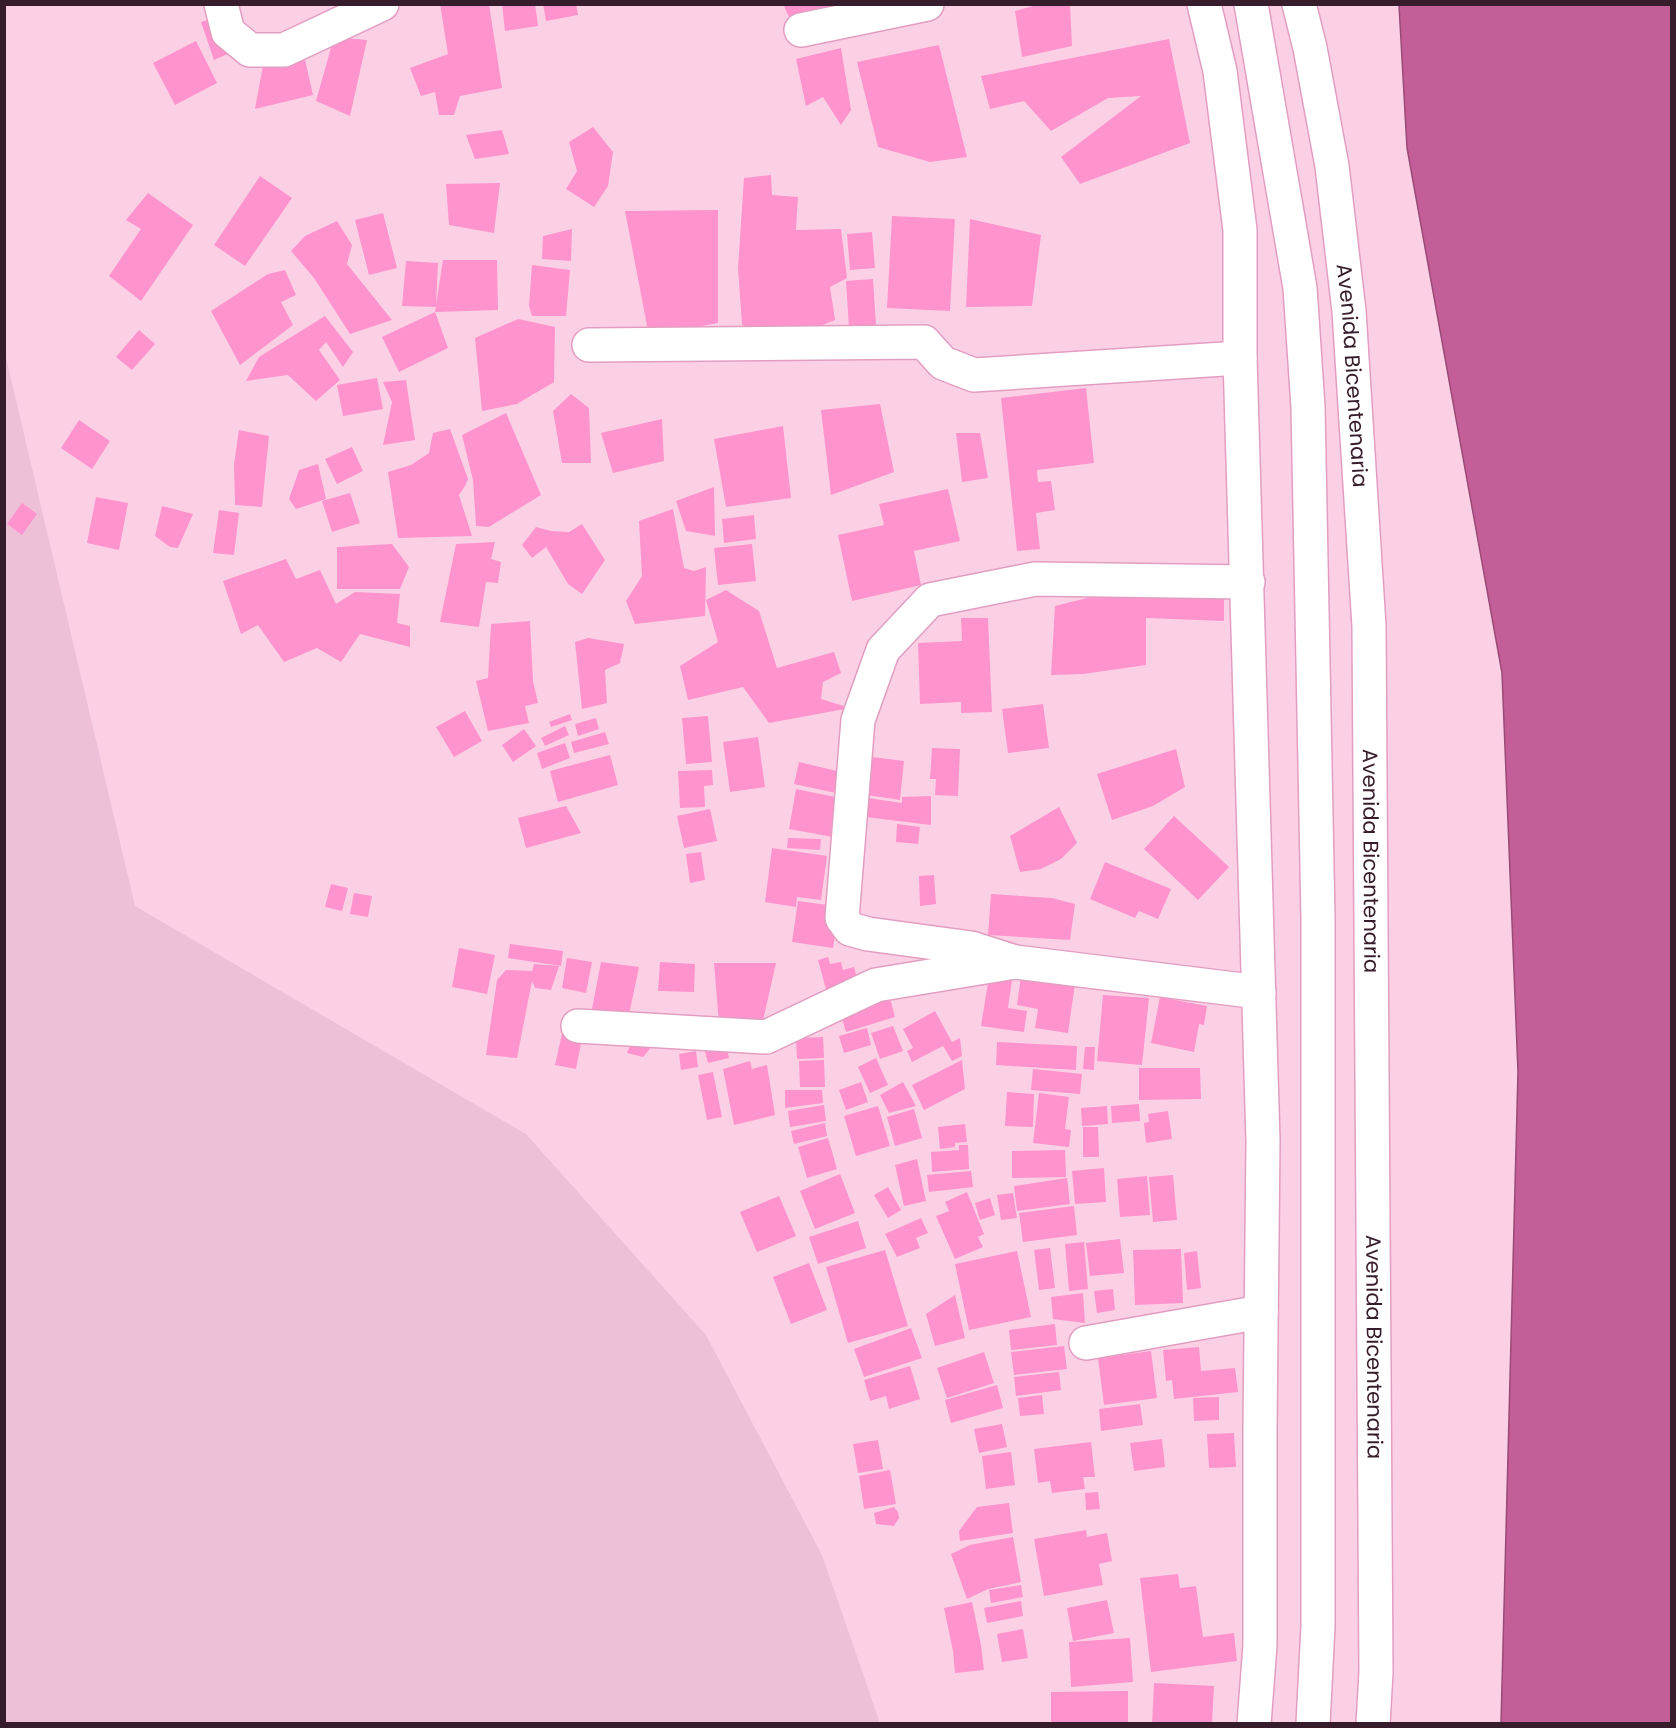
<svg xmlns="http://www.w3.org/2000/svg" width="1676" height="1728" viewBox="0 0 1676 1728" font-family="Poppins,sans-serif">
	<rect width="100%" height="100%" fill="#fbd0e5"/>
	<!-- built -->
	<path fill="#eec0d8" d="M4 349 135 906 526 1134 706 1335 822 1555 880 1723H5Z"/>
	<!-- water -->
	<path fill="#c45e98" stroke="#9a4a77" stroke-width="1.5" d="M1399 5H1671V1723H1501L1518 1072 1502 673 1407 148Z"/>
	<!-- building -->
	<path fill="#fe93ce" d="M440 4H489L502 88 460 96 454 115H439L435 92 421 96 410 68 448 54Z
		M502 4H535L538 26 505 31Z
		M543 4H576L578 15 546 21Z
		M783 4H854L792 23Z
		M1040 4H1070L1072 46 1022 57 1015 11Z
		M218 17 230 53 214 60 201 22Z
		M334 37 367 40 350 116 316 101Z
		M1169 39 1190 143 1080 184 1061 157 1141 96 1108 98 1051 131 1024 101 990 109 981 76Z
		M196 41 217 83 175 105 153 63Z
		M939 45 967 157 930 162 878 147 857 62Z
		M841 48 851 110 841 125 823 97 806 106 796 59Z
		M304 55 313 95 255 109 264 60Z
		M593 127 613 152 608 186 594 207 566 189 577 171 569 142Z
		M502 130 509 154 475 159 466 135Z
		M771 175 772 195 798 197 796 230 841 229 847 278 830 287 835 320 820 326 762 334 742 325 738 268 744 178Z
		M260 176 292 198 245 266 214 245Z
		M500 183 494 233 449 225 446 184Z
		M148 193 193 225 141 301 109 276 141 229 126 220Z
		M718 210V323L649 336 625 211Z
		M383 213 397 268 369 275 355 220Z
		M892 216 955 219 950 311 887 308Z
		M970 219 1041 235 1032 306 966 307Z
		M337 221 352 245 347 264 392 320 350 334 314 278 291 251 305 236Z
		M572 229 571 261 542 259 543 236Z
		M872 232 875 268 850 270 847 234Z
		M443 260H497L498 310 435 312 436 307 402 306 406 261 438 263 436 305Z
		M532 265 570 270 566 316H532L529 306Z
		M285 270 296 295 281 302 293 325 240 365 211 311 268 274Z
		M873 279 876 326 849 328 846 281Z
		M435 312 448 348 399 372 382 337Z
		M325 316 353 352 343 367 326 342 319 350 340 380 316 401 288 375 246 381 259 357Z
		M518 319 555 327 554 382 517 404 482 411 475 338Z
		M139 330 155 344 132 370 116 357Z
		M377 378 383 409 343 416 337 385Z
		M406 380 415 440 383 445 392 402 383 382Z
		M1086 388 1094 463 1037 470 1038 482 1051 481 1055 510 1036 513 1040 549 1017 551 1001 398Z
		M571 394 589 408 591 463H562L553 411Z
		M880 404 894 472 831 495 821 410Z
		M506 413 541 495 489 527 476 526 473 480 462 435Z
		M662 419 664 461 613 473 601 433Z
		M79 420 110 441 92 469 61 448Z
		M783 426 791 498 726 507 714 439Z
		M450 429 468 479 465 486 459 495 472 536 398 538 388 472 411 465 429 453 433 433Z
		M239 430 269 436 262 507 235 505 234 464Z
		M956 433H980L988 478 962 482Z
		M352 447 363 471 337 484 325 459Z
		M318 464 326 499 296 509 289 499 299 470Z
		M714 487 715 536 686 531 676 501Z
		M948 489 960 541 914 551 921 585 852 601 838 535 884 525 879 504Z
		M350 493 360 523 332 532 322 501Z
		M96 497 128 503 119 550 87 543Z
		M22 503 37 514 22 535 7 524Z
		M162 506 193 514 178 548 170 547 155 536Z
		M673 509 684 568 694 571 706 567 705 616 635 624 626 601 642 576 639 521Z
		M219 510 239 513 234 555 213 553Z
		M754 515 756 539 724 543 722 519Z
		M582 524 605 560 582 594 568 584 546 547 532 558 522 545 536 527 551 531 569 532Z
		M495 542 491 559 501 562 498 583 486 582 479 627 440 622 456 544Z
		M392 544 409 567 400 589H337V547Z
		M752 544 756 581 718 585 714 548Z
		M286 559 296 579 320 570 336 604 355 592 400 594 397 623 410 626V647L360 634 341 662 317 648 284 662 258 625 241 634 223 581Z
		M1224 587V621L1146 618V665L1083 674 1051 675 1055 606 1119 590Z
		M726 590 759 611 777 668 834 652 841 673 823 682 821 699 850 708 769 723 743 687 688 700 680 666 718 642 706 600Z
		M961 618H988L992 712 961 713V702L920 704 918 643 962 641Z
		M530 621 533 681 538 703 525 706 529 723 488 731 476 681 488 678 491 624Z
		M588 638 624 644 620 663 605 670 607 703 582 709 575 642Z
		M1043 704 1049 748 1008 753 1002 709Z
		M465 711 482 741 454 757 436 727Z
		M570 714 572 720 551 727 549 722Z
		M708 716 712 762 686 764 682 718Z
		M596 718 599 729 578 736 575 724Z
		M565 726 569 735 545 746 541 738Z
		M524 729 536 746 513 762 502 745Z
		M605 732 609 744 574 753 571 742Z
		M758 737 765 787 730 792 723 742Z
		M565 743 570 758 542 769 537 753Z
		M932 748 960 749 958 796 935 795 936 779H930Z
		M1176 749 1185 787 1153 806 1112 820 1097 774Z
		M610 755 618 785 558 802 550 771Z
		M872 757 904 761 900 800 867 795Z
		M799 762 841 772 836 793 794 784Z
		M712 770 713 785 704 786 705 807 680 808 678 771Z
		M796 789 840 798 833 837 789 829Z
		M931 796V825L865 817 868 798 902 803V797Z
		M566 806 581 833 526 848 518 818Z
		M1059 807 1077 843 1061 859 1041 869 1020 872 1010 836Z
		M710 809 717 841 684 848 677 816Z
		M1174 816 1229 867 1198 900 1144 849Z
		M897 824 920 827 918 844 896 842Z
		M788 838 821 839 820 850 787 848Z
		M772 848 827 856 821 900 797 897 796 907 765 902Z
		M701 852 705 880 690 883 686 854Z
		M1105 862 1171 889 1158 919 1139 911 1135 918 1090 899Z
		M934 875 936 904 920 906 919 876Z
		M331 884 348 888 342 911 325 907Z
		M354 893 372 896 368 917 350 914Z
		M991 894 1052 898 1075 904 1070 940 988 935Z
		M798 901 828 905 838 914 833 948 792 942Z
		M510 944 563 951 561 966 508 958Z
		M459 948 495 955 487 994 452 987Z
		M828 957 830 964 841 962 843 970 854 967 859 985 827 993 818 960Z
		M567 958 592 962 586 993 562 988Z
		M601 962 639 967 629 1015 592 1009Z
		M660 962 695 964 694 992 658 991Z
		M714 963H776L762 1025 719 1024Z
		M534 964 559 966 551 990 535 988 532 981 517 1058 486 1055 497 980 506 970 532 971Z
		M990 970 1013 973 1008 1008 1027 1011 1024 1032 981 1026Z
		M1021 976 1075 984 1068 1033 1035 1028 1038 1009 1017 1005Z
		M889 994 895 1017 846 1032 839 1008Z
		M1103 995 1149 998 1142 1065 1097 1061Z
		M1160 997 1207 1006 1204 1025 1199 1024 1194 1052 1151 1043Z
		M935 1011 952 1042 960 1038 962 1056 952 1061 943 1046 912 1062 907 1051 913 1048 903 1029Z
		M893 1026 903 1051 880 1059 871 1033Z
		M867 1028 871 1045 844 1053 839 1036Z
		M635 1032 658 1039 643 1057 627 1053Z
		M562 1034 582 1038 576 1069 555 1065Z
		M823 1037 824 1058 797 1059 796 1038Z
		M997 1042 1077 1046 1076 1070 996 1065Z
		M726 1043 729 1058 708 1063 704 1048Z
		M1085 1047H1095L1094 1070 1083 1069Z
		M696 1051 698 1067 681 1070 679 1054Z
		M876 1058 888 1085 870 1093 858 1067Z
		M824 1060 825 1087H800L799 1061Z
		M962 1060 965 1089 924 1110 912 1085Z
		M750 1061 752 1069 767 1065 775 1115 734 1125 723 1069Z
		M1139 1068H1200L1201 1099 1139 1100Z
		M1033 1069 1082 1074 1080 1094 1031 1090Z
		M713 1072 722 1117 707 1120 698 1075Z
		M861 1082 868 1102 846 1110 839 1090Z
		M903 1082 916 1106 889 1113 880 1095Z
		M785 1090H822L823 1103 785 1108Z
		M1007 1092 1034 1094 1033 1127 1005 1126Z
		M1039 1093 1069 1097 1065 1129 1071 1130 1069 1147 1033 1143Z
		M1139 1104 1140 1121 1112 1123 1111 1106Z
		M824 1105 826 1121 790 1127 788 1111Z
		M878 1106 890 1146 856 1156 844 1116Z
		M1107 1106 1108 1124 1082 1126 1081 1108Z
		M914 1109 922 1138 895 1146 887 1117Z
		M1168 1111 1172 1139 1146 1143 1144 1123 1149 1122 1148 1114Z
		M825 1123 827 1136 794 1144 791 1131Z
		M965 1124 967 1142 955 1143V1147L940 1149 938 1127Z
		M1083 1127H1098L1099 1157H1083Z
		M828 1138 837 1169 807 1178 798 1147Z
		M959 1145H968L969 1169 932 1172 931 1152 959 1150Z
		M1065 1150 1066 1177 1012 1178V1151Z
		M917 1159 926 1201 904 1206 895 1165Z
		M1104 1168 1106 1202 1075 1204 1072 1171Z
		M971 1171 973 1187 929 1192 927 1175Z
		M840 1174 855 1213 815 1229 800 1191Z
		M1173 1175 1177 1220 1153 1222 1149 1177Z
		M1147 1176 1150 1215 1120 1217 1117 1179Z
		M1067 1178 1070 1204 1017 1211 1014 1186Z
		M888 1187 901 1210 888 1218 874 1195Z
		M967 1192 984 1234 978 1237 983 1247 955 1259 936 1216 949 1211 945 1202Z
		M1013 1193 1017 1218 1001 1220 997 1195Z
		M779 1196 796 1236 757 1252 740 1212Z
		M990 1198 995 1215 980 1220 975 1203Z
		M1074 1206 1077 1235 1023 1242 1019 1213Z
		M921 1218 928 1233 916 1238 920 1248 897 1257 885 1234Z
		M858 1221 866 1248 818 1264 809 1237Z
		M1120 1239 1124 1273 1090 1276 1086 1243Z
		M1084 1242 1088 1289 1069 1291 1065 1244Z
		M1050 1248 1055 1288 1039 1290 1034 1250Z
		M1181 1249 1183 1303 1135 1305 1133 1250Z
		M885 1250 908 1326 848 1343 826 1267Z
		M1017 1251 1031 1317 969 1330 955 1264Z
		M1197 1251 1201 1288 1187 1290 1184 1253Z
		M809 1263 827 1310 791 1324 773 1277Z
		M1113 1289 1115 1310 1097 1313 1094 1291Z
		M1083 1293 1085 1323 1053 1319 1051 1297Z
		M955 1295 965 1338 935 1346 926 1314Z
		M1055 1324 1057 1345 1011 1350 1009 1330Z
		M911 1328 922 1358 864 1377 854 1349Z
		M1064 1346 1067 1369 1014 1375 1011 1352Z
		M1199 1347 1201 1371 1235 1368 1238 1392 1174 1399 1172 1380 1166 1381 1163 1350Z
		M1151 1351 1157 1398 1104 1405 1098 1358Z
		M984 1352 994 1383 947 1398 937 1368Z
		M910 1366 920 1399 889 1409 886 1396 870 1401 864 1380Z
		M1059 1372 1061 1390 1016 1396 1014 1377Z
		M997 1385 1003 1408 951 1423 945 1400Z
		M1042 1395 1044 1414 1020 1416 1018 1398Z
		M1219 1397V1420L1194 1421 1193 1398Z
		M1140 1404 1143 1425 1101 1431 1099 1409Z
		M1002 1424 1007 1447 979 1453 974 1429Z
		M1234 1433 1236 1467 1209 1468 1207 1434Z
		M1162 1439 1165 1467 1134 1471 1130 1443Z
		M878 1440 883 1469 858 1473 853 1444Z
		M1091 1442 1095 1477H1083L1085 1489 1052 1493 1050 1481 1038 1483 1034 1449Z
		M1011 1452 1015 1485 986 1489 982 1456Z
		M890 1470 896 1504 864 1509 859 1476Z
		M1098 1492 1100 1509 1086 1510 1085 1493Z
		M1009 1503 1013 1533 960 1541 959 1531 977 1507Z
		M894 1507 898 1512 899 1518 894 1526 876 1524 874 1513Z
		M1086 1530 1087 1537 1107 1533 1112 1561 1099 1564 1103 1585 1044 1596 1034 1539Z
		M1013 1537 1021 1582 988 1589 967 1599 951 1554 970 1545Z
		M1178 1574 1180 1588 1196 1586 1203 1637 1234 1633 1237 1661 1151 1672 1140 1578Z
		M1021 1585 1023 1597 991 1603 989 1590Z
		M1107 1600 1114 1633 1073 1641 1067 1608Z
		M1021 1601 1023 1616 987 1623 984 1608Z
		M972 1602 981 1645 984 1670 955 1673 953 1651 944 1608Z
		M1023 1629 1028 1658 1002 1662 997 1634Z
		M1130 1638 1133 1682 1071 1687 1069 1642Z
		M1154 1683 1214 1686 1212 1724H1152Z
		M1128 1691V1724H1051V1692Z"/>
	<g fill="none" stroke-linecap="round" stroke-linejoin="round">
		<!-- minor casing -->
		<g stroke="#e29ec1" stroke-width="36">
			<g id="minor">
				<path d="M221 4 228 32 250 50H284L382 4"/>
				<path d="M1204 4 1220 71 1240 230V358L1263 1141 1260 1429V1645L1254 1724"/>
				<path d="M1251 4 1300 288 1308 407 1318 918V1626L1313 1724"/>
				<path id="s1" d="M1299 4 1310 48 1332 166 1349 311 1369 626 1376 1672 1373 1724"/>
				<path d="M801 30 927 4"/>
				<path d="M589 345 924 342 943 363 974 375 1240 358"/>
				<path d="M1015 962 971 948 868 934 850 929 842 918 858 720 883 650 930 600 1035 579 1248 582"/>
				<path d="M578 1026 766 1037 876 985 1015 962 1259 992"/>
				<path d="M1086 1343 1261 1312"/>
			</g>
		</g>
		<!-- minor -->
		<use href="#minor" stroke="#fff" stroke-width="33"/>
	</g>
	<g text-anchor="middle" stroke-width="6" stroke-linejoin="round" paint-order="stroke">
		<!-- street labels -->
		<g font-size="21" fill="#371d2b" stroke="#fff">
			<text dy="7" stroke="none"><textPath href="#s1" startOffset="376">Avenida Bicentenaria</textPath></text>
			<text dy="7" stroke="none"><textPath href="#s1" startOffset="862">Avenida Bicentenaria</textPath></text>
			<text dy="7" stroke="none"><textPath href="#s1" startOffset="1348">Avenida Bicentenaria</textPath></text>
		</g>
	</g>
	<!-- border -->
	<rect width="1676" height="1728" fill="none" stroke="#371d2b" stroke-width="12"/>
</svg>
